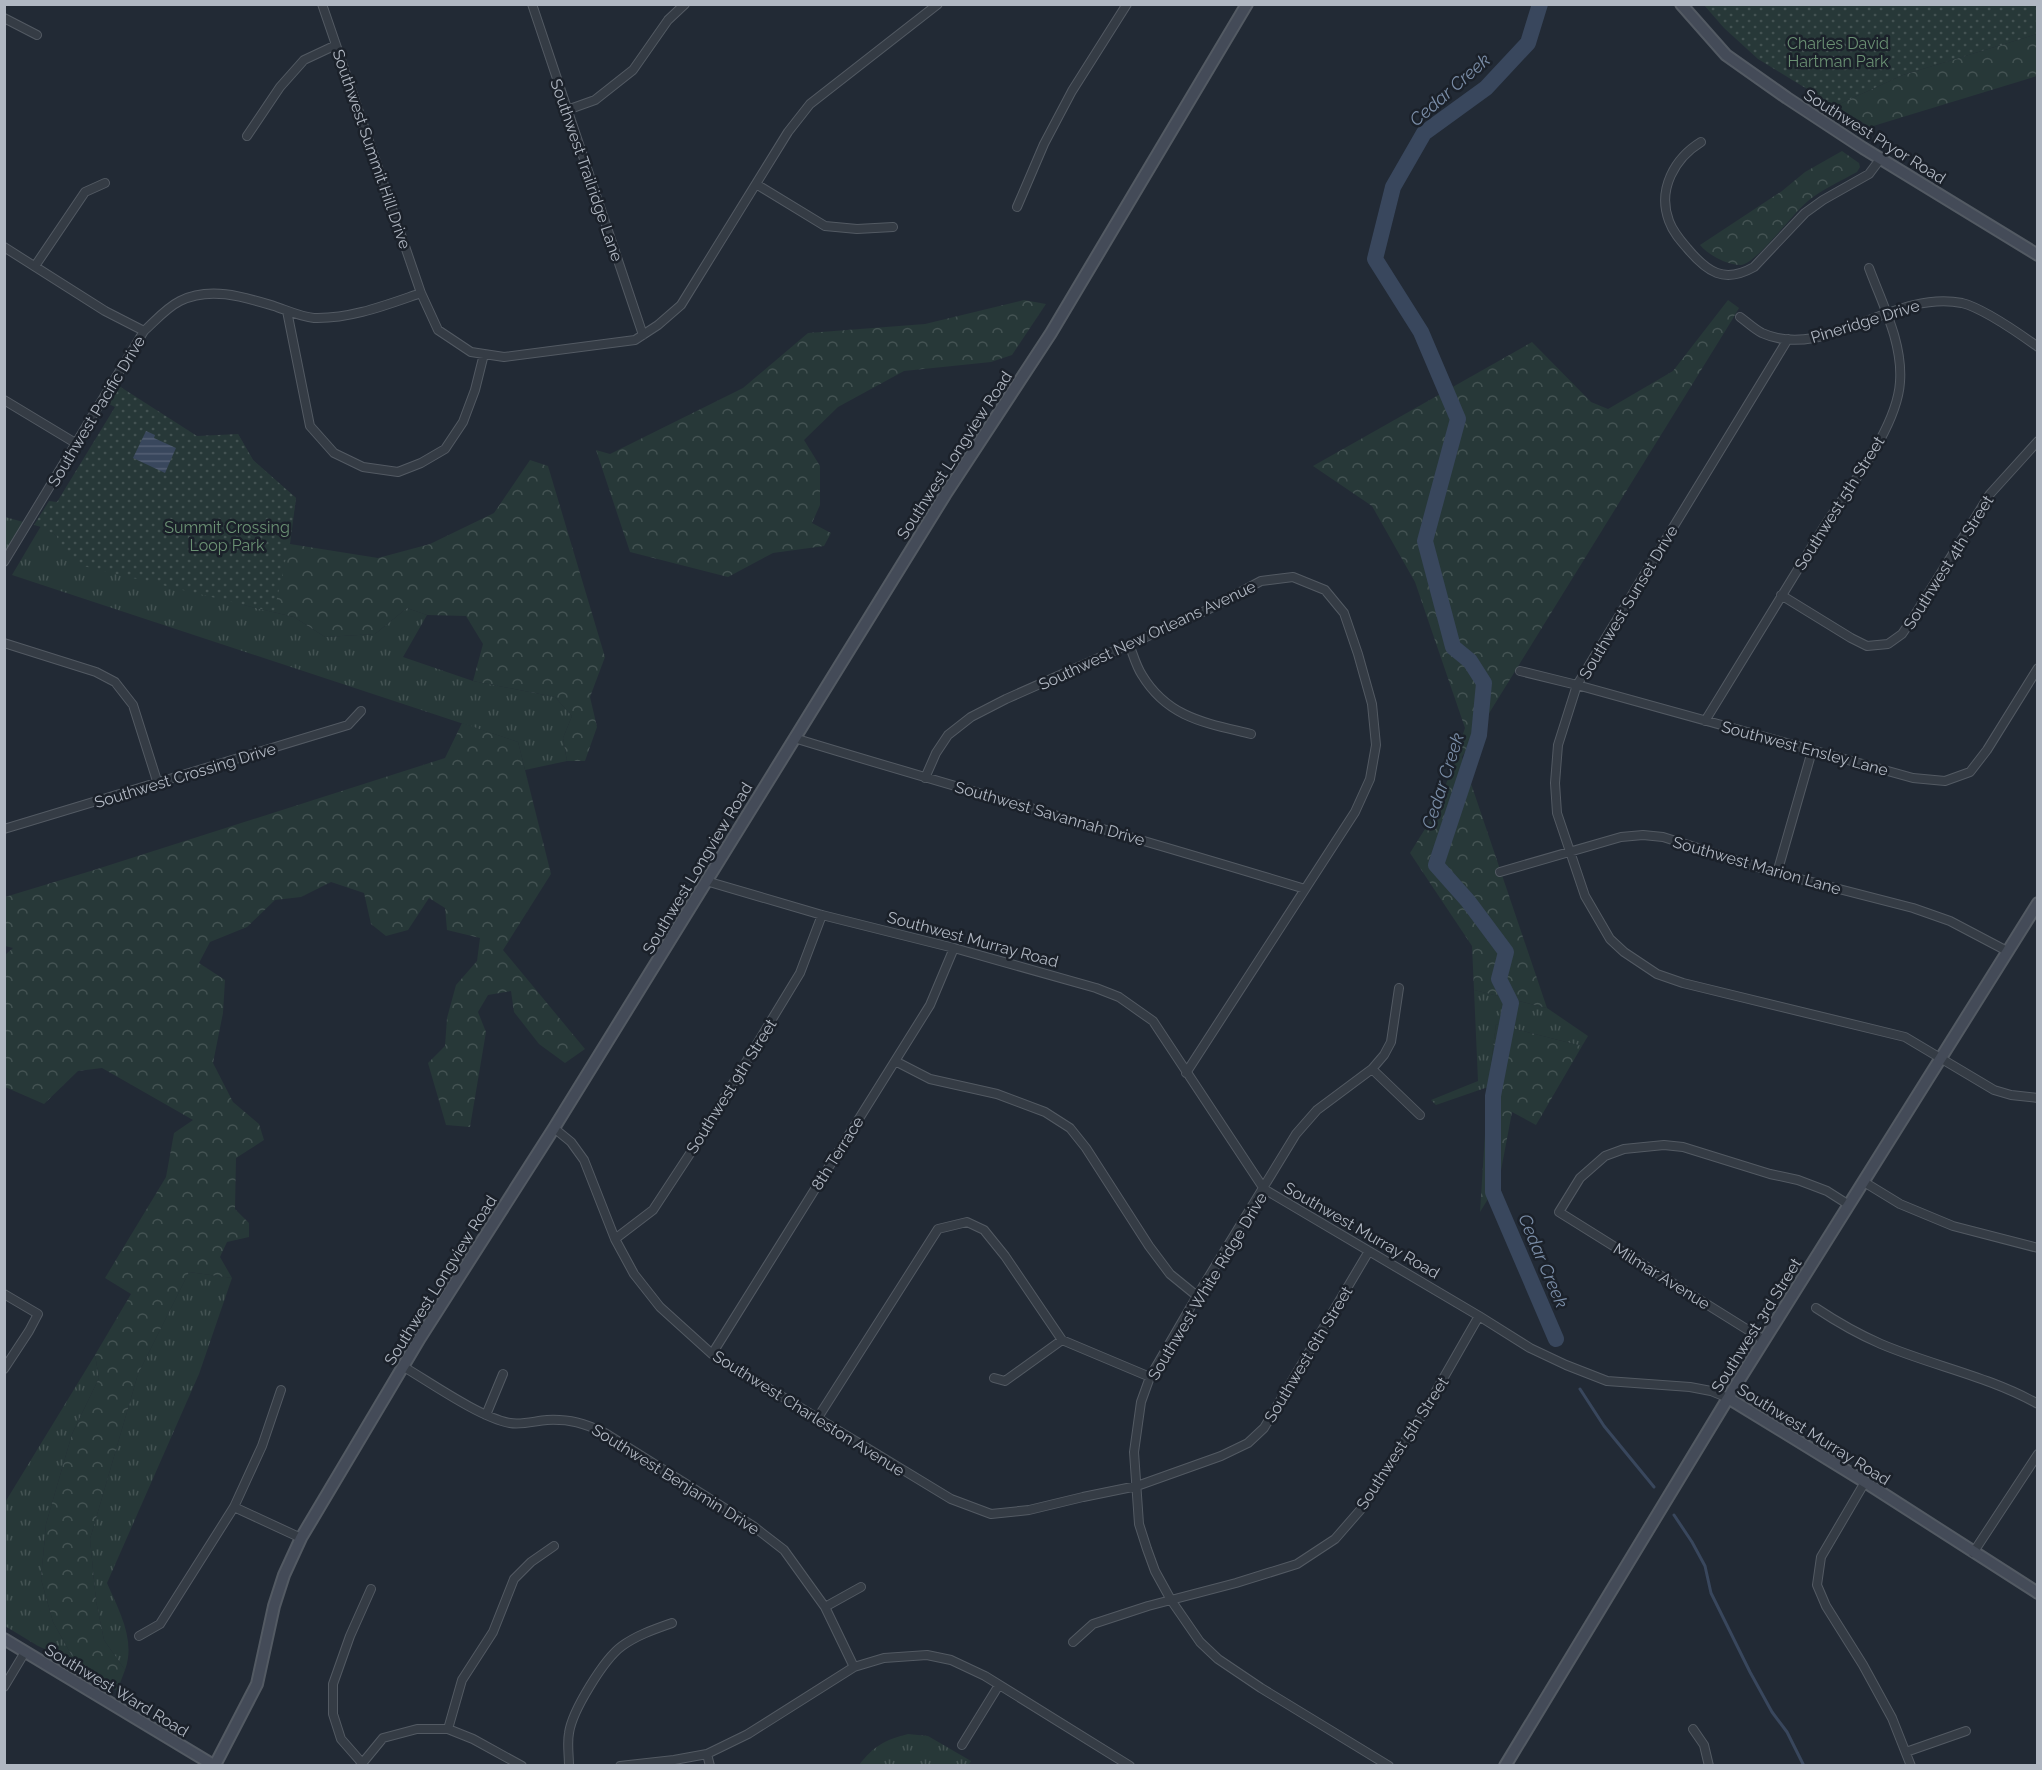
<svg xmlns="http://www.w3.org/2000/svg" width="2042" height="1770" viewBox="0 0 2042 1770" font-family="Raleway,sans-serif">
	<defs>
		<pattern id="grass-tufts" width="24" height="20" patternUnits="userSpaceOnUse" patternTransform="scale(1.5)"><rect width="24" height="20" fill="#273838"/><path d="M3 7l-1-3M5 7V3M7 7l1-3M15 17l-1-3M17 17v-4M19 17l1-3" fill="none" stroke="#445353"/></pattern>
		<pattern id="forest-crowns" width="20" height="18" patternUnits="userSpaceOnUse" patternTransform="scale(1.5)"><rect width="20" height="18" fill="#273838"/><path d="M2 6a3 3 0 1 1 6 0M12 15a3 3 0 1 1 6 0" fill="none" stroke="#445353"/></pattern>
		<pattern id="park-dots" width="8" height="8" patternUnits="userSpaceOnUse" patternTransform="scale(1.5)"><rect width="8" height="8" fill="#273838"/><path d="M2 2h.1M6 6h.1" fill="none" stroke="#445353" stroke-width="1.8" stroke-linecap="round"/></pattern>
		<pattern id="water-rules" width="6" height="5" patternUnits="userSpaceOnUse" patternTransform="scale(1.5)"><rect width="6" height="5" fill="#39475d"/><path d="M0 2.5h6" fill="none" stroke="#535f73"/></pattern>
	</defs>
	<rect width="100%" height="100%" fill="#222a35"/>
	<!-- grass -->
	<path fill="url(#grass-tufts)" d="M5 517 27 523 5 562Z
		M41 526 57 536 244 605 294 617 325 637 375 634 407 608 427 615 403 657 473 681 555 697 572 716 563 738 567 761 525 770 518 742 12 575Z
		M1474 990 1547 1008 1588 1036 1582 1046 1496 1024 1488 1087 1436 1105 1431 1100 1478 1081Z
		M189 1272 232 1278 199 1374 107 1583C119 1611 136 1640 125 1670L104 1640 96 1601 90 1539 138 1374Z
		M95 1355 99 1378 72 1434 46 1524 41 1579 53 1622 76 1663 38 1646 5 1626 4 1504Z
		M908 1734 928 1736 971 1761 968 1766 859 1765C874 1746 884 1740 908 1734Z"/>
	<!-- forest -->
	<path fill="url(#forest-crowns)" d="M2037 34V76L1870 127 1835 106 1903 75Z
		M1842 151 1859 163 1860 167 1857 172C1841 181 1822 189 1808 201 1793 213 1756 264 1741 265 1735 265 1728 263 1723 261 1714 257 1706 252 1700 245L1782 191 1805 172Z
		M1024 300 1046 304 1012 355 991 362 904 371 838 407 804 440 820 466V505L812 523 831 533 824 546 773 553 728 577 630 552 596 450 610 454 743 388 808 333 925 324Z
		M1728 300 1739 308 1732 320 1462 757 1547 1008 1474 990 1472 946 1410 853 1438 808 1465 728 1415 582 1372 506 1313 466 1532 342 1591 402 1608 409 1673 371Z
		M238 434 253 460 296 498 290 544 378 558 430 544 494 513 530 460 548 466 605 657 590 697 597 727 585 761H567L563 738 572 716 555 697 473 681 483 644 466 616 427 615 407 608 375 634 325 637 294 617 244 605 59 548Z
		M462 723 518 742 551 874 503 950 585 1049 565 1063 539 1044 514 1012 511 991 488 995 478 1012 486 1032 470 1127 446 1125 428 1063 445 1046 447 1018 456 985 477 961 480 938 447 930 445 908 429 898 408 930 386 936 371 924 364 893 331 882 301 897 275 900 247 927 210 942 199 963 225 980 223 1013 213 1063 233 1102 259 1124 264 1140 236 1158 235 1209 249 1223V1237L227 1242 220 1257 232 1278 189 1272 138 1374 90 1539 96 1601 104 1640 125 1670 117 1691 76 1663 53 1622 41 1579 46 1524 72 1434 99 1378 95 1355 131 1294 105 1278 166 1177 174 1133 193 1120 102 1068 78 1071 44 1104 5 1087V955L13 948 5 946V897L94 870 445 758Z
		M1496 1024 1582 1046 1536 1125 1512 1112 1499 1181 1480 1212 1488 1087Z"/>
	<!-- park -->
	<path fill="url(#park-dots)" d="M1704 5H2037V34L1903 75 1835 106 1758 59 1724 28Z
		M119 386 197 436 238 434 253 460 296 498 289 544 274 612 83 566 59 548 57 536 41 527 34 525 49 501 57 502 115 407 109 404Z"/>
	<!-- water -->
	<path fill="url(#water-rules)" d="M146 431 155 435 154 438 176 448 165 473 133 458Z"/>
	<g fill="none" stroke-linecap="round" stroke-linejoin="round">
		<!-- stream -->
		<path stroke="#39475d" stroke-width="3" d="M1580 1389 1604 1426 1654 1487
			M1674 1515 1692 1542 1705 1566 1711 1593 1750 1672 1772 1712 1787 1732 1804 1766"/>
		<!-- river -->
		<path stroke="#39475d" stroke-width="16" d="M1540 4 1528 43 1486 88 1424 133 1393 187 1375 259 1421 332 1458 419 1425 541 1453 647 1470 661 1484 683 1479 735 1436 865 1468 901 1506 952 1499 979 1511 1003 1493 1096V1192L1556 1339"/>
		<!-- street casing -->
		<g stroke="#535a63" stroke-width="10">
			<path id="street" d="M322 4 421 293 438 330 471 352 504 357 635 340 658 325 681 305 788 132 810 104 938 4
				M532 4 643 335
				M4 18 37 35
				M567 110 595 100 633 70 668 20 685 4
				M247 136 280 87 304 60 336 45
				M1701 142C1675 158 1657 189 1669 221 1673 232 1680 240 1687 248 1707 272 1724 284 1754 267L1805 213 1823 200 1869 174 1881 158
				M756 184 825 226 857 229 893 227
				M1017 207 1044 144 1072 91 1127 4
				M4 247 105 311 144 331
				M35 266 85 192 105 183
				M287 311 310 426 334 453 363 467 398 472 421 463 445 449 463 422 475 390 484 354
				M1740 317C1747 322 1754 329 1762 333 1826 362 1892 289 1962 303 1982 308 2020 334 2038 347
				M1788 339 1577 685 1558 745 1555 783 1557 813 1585 896 1610 939 1624 952 1657 974 1683 983 1905 1037 1994 1090 2011 1095 2038 1098
				M4 400 77 444
				M4 562 144 331C155 321 166 308 180 301 210 286 244 297 274 306 286 310 301 317 314 318 351 319 386 305 421 293
				M1781 595 1851 638 1867 646 1888 644 1902 634 1913 618 1990 494 2038 441
				M4 643 96 672 115 682 133 705 158 784
				M1129 644C1133 654 1136 666 1142 675 1168 718 1206 723 1251 734
				M1520 671 1577 685 1913 778 1945 781 1970 772 1987 750 2038 668
				M1705 721C1744 657 1783 593 1822 530 1847 490 1897 429 1900 382 1903 343 1882 303 1869 268
				M794 738C964 790 1135 837 1305 889
				M925 778 936 753 948 735 971 717 1006 699 1207 610 1261 581 1293 577 1325 590 1344 613 1358 654 1372 704 1376 745 1370 779 1355 812 1186 1073
				M4 829 348 725 361 711
				M1500 872 1621 837 1643 835 1663 837 1777 873 1913 908 1950 921 2007 951
				M1777 873 1812 751
				M706 881 822 915 954 948 1096 988 1119 997 1153 1021 1264 1189 1479 1316 1530 1348 1566 1365 1607 1381 1690 1387 1711 1391 1728 1398
				M895 1061 930 1079 997 1094 1045 1112 1070 1128 1086 1148 1149 1246 1170 1274 1197 1296
				M1372 1069 1420 1115
				M554 1128 571 1142 584 1160 615 1239 634 1274 660 1307 712 1354 951 1499 991 1514 1029 1510 1083 1497 1137 1486 1221 1456 1248 1443 1264 1428 1369 1251
				M1864 1182 1900 1204 1953 1226 2038 1248
				M615 1239 653 1210 695 1146 800 973 822 915
				M4 1294 38 1314 29 1331 4 1369
				M1816 1308C1837 1322 1858 1334 1881 1344 1933 1366 1988 1376 2038 1404
				M1764 1340 1559 1212 1580 1178 1605 1156 1624 1149 1664 1145 1683 1147 1770 1174 1798 1180 1827 1191 1849 1205
				M712 1354 930 1005 954 948
				M404 1367C431 1383 481 1418 510 1423 522 1425 535 1421 547 1420 570 1419 584 1423 605 1433L753 1526 784 1550 825 1607 854 1667
				M994 1378 1005 1381 1062 1340
				M486 1415 503 1374
				M817 1419 938 1229 967 1222 984 1230 1005 1256 1062 1340 1150 1377
				M1865 1482 1821 1557 1817 1585 1826 1606 1863 1665 1892 1718 1911 1766
				M234 1507 301 1538
				M1973 1553 2038 1454
				M825 1607 861 1587
				M139 1636 160 1624 234 1507 262 1446 281 1390
				M1073 1642 1093 1624 1148 1606 1236 1583 1297 1564 1335 1539 1362 1508 1424 1412 1479 1316
				M4 1687 25 1652
				M448 1729 462 1680 493 1632 514 1579 531 1562 554 1546
				M1693 1729 1704 1745 1709 1766
				M962 1745 999 1685
				M1906 1752 1966 1731
				M707 1754 710 1766
				M362 1763 341 1739 333 1714V1684L350 1636 371 1589
				M360 1766 383 1738 417 1729H448L473 1739 522 1766
				M569 1766C569 1755 567 1743 569 1733 572 1711 604 1659 622 1646 637 1635 655 1629 672 1623
				M620 1766 674 1760 707 1754 748 1734 854 1667 884 1658 927 1655 951 1660 985 1676 1130 1766
				M1389 1766 1261 1688 1218 1659 1200 1642 1171 1600 1155 1571 1147 1549 1139 1524 1134 1452 1141 1402 1150 1377 1197 1296 1296 1134 1317 1110 1372 1069 1384 1055 1391 1042 1399 988"/>
		</g>
		<!-- secondary casing -->
		<g stroke="#535a63" stroke-width="14">
			<path id="secondary" d="M1681 4 1726 55 1787 98 1863 148 2038 255
				M1728 1398 1865 1482 2038 1593
				M4 1639 215 1766
				M215 1765 257 1684 274 1606 284 1575 301 1538 420 1338 554 1128 945 495 1051 333 1247 4
				M1505 1766 1736 1385 2038 903"/>
		</g>
		<!-- street -->
		<use href="#street" stroke="#353c45" stroke-width="8"/>
		<!-- secondary -->
		<use href="#secondary" stroke="#444b58" stroke-width="10"/>
	</g>
	<g text-anchor="middle" stroke-width="5" stroke-linejoin="round" paint-order="stroke">
		<!-- park labels -->
		<g font-size="16" fill="#6a9073" stroke="#1b212a">
			<text x="1838" y="49">Charles David<tspan x="1838" dy="18">Hartman Park</tspan></text>
			<text x="227" y="533">Summit Crossing<tspan x="227" dy="18">Loop Park</tspan></text>
		</g>
		<!-- street labels -->
		<g font-size="16" fill="#b0b7c2" stroke="#1b212a">
			<text transform="translate(1875 136) rotate(32)" y="6">Southwest Pryor Road</text>
			<text transform="translate(372 149) rotate(71)" y="6">Southwest Summit Hill Drive</text>
			<text transform="translate(587 170) rotate(71)" y="6">Southwest Trailridge Lane</text>
			<text transform="translate(1865 321) rotate(-17)" y="6">Pineridge Drive</text>
			<text transform="translate(96 411) rotate(-59)" y="6">Southwest Pacific Drive</text>
			<text transform="translate(954 455) rotate(-57)" y="6">Southwest Longview Road</text>
			<text transform="translate(1839 503) rotate(-58)" y="6">Southwest 5th Street</text>
			<text transform="translate(1948 562) rotate(-58)" y="6">Southwest 4th Street</text>
			<text transform="translate(1628 602) rotate(-59)" y="6">Southwest Sunset Drive</text>
			<text transform="translate(1147 635) rotate(-25)" y="6">Southwest New Orleans Avenue</text>
			<text transform="translate(1805 748) rotate(15)" y="6">Southwest Ensley Lane</text>
			<text transform="translate(185 775) rotate(-17)" y="6">Southwest Crossing Drive</text>
			<text transform="translate(1050 813) rotate(16)" y="6">Southwest Savannah Drive</text>
			<text transform="translate(1757 865) rotate(16)" y="6">Southwest Marion Lane</text>
			<text transform="translate(697 868) rotate(-59)" y="6">Southwest Longview Road</text>
			<text transform="translate(973 939) rotate(15)" y="6">Southwest Murray Road</text>
			<text transform="translate(731 1086) rotate(-58)" y="6">Southwest 9th Street</text>
			<text transform="translate(837 1153) rotate(-58)" y="6">8th Terrace</text>
			<text transform="translate(1362 1230) rotate(30)" y="6">Southwest Murray Road</text>
			<text transform="translate(1662 1276) rotate(32)" y="6">Milmar Avenue</text>
			<text transform="translate(440 1280) rotate(-58)" y="6">Southwest Longview Road</text>
			<text transform="translate(1207 1286) rotate(-59)" y="6">Southwest White Ridge Drive</text>
			<text transform="translate(1756 1325) rotate(-58)" y="6">Southwest 3rd Street</text>
			<text transform="translate(1308 1354) rotate(-59)" y="6">Southwest 6th Street</text>
			<text transform="translate(809 1413) rotate(32)" y="6">Southwest Charleston Avenue</text>
			<text transform="translate(1814 1434) rotate(32)" y="6">Southwest Murray Road</text>
			<text transform="translate(1402 1443) rotate(-57)" y="6">Southwest 5th Street</text>
			<text transform="translate(676 1479) rotate(32)" y="6">Southwest Benjamin Drive</text>
			<text transform="translate(117 1690) rotate(31)" y="6">Southwest Ward Road</text>
		</g>
		<!-- water labels -->
		<g font-size="18" font-style="italic" fill="#7b8ea8" stroke="#1b212a">
			<text transform="translate(1450 90) rotate(-41)" y="6">Cedar Creek</text>
			<text transform="translate(1443 781) rotate(-72)" y="6">Cedar Creek</text>
			<text transform="translate(1543 1261) rotate(67)" y="6">Cedar Creek</text>
		</g>
	</g>
	<!-- border -->
	<rect width="2042" height="1770" fill="none" stroke="#b0b7c2" stroke-width="12"/>
</svg>
